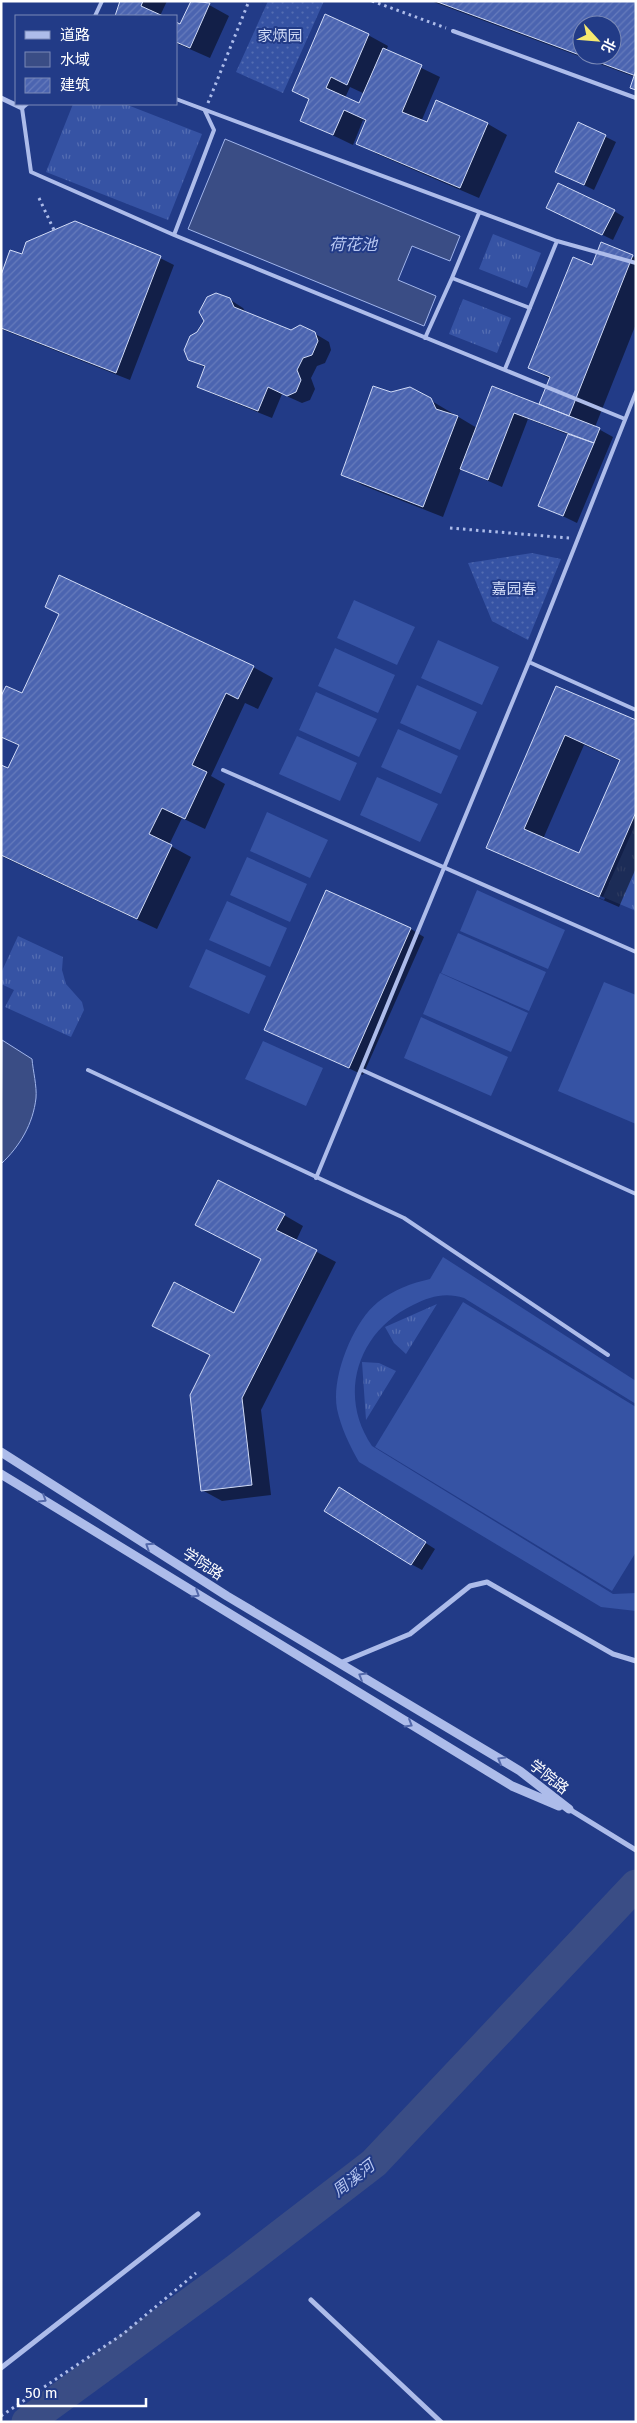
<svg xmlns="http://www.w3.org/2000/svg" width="637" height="2423" viewBox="0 0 637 2423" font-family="'Fira Sans','Noto Sans SC',sans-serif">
	<defs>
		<pattern id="grass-tufts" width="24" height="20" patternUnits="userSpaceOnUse" patternTransform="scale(1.25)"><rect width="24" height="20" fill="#3653a4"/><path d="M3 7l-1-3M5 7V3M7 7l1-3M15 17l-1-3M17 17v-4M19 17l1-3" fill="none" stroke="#546db2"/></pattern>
		<pattern id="garden-dots" width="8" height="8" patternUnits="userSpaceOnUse" patternTransform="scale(1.25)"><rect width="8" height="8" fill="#3653a4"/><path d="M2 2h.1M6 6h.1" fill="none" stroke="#546db2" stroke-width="1.8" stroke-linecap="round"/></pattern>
		<pattern id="building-hatch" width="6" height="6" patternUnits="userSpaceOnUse" patternTransform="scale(1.25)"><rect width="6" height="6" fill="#4b64b0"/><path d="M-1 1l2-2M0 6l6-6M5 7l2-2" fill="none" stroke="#667bbc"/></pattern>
	</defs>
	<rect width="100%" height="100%" fill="#223b87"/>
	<!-- grass -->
	<path fill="url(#grass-tufts)" d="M73 104H125L202 134 168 220 46 172Z
		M493 234 541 253 527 288 479 269Z
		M463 299 511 318 497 353 449 334Z
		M636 823V911L603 897Z
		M18 936 63 957 62 970 66 984 82 1002 84 1010 71 1037 5 1007 14 990 1 984V973Z
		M437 1304 406 1354 394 1343 385 1327Z
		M362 1362 379 1363 396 1371 366 1420Z"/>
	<!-- garden -->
	<path fill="url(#garden-dots)" d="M268 1H324L283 93 236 72Z
		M532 553 561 559 528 640 492 621 468 563Z"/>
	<!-- pitch -->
	<path fill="#3653a4" d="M354 600 415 627 397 665 337 638Z
		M438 640 499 667 482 705 421 678Z
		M335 648 395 675 378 713 318 686Z
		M417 685 477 712 460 750 400 723Z
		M316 692 377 719 359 757 299 730Z
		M398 729 458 756 441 794 381 767Z
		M297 736 357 763 340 801 279 774Z
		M377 777 438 804 420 842 360 815Z
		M267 812 328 840 310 878 250 851Z
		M247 857 307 884 290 922 230 895Z
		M477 890 565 930 548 969 460 931Z
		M227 901 287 928 270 967 209 940Z
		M458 933 546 972 529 1011 441 973Z
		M206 949 266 976 249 1014 189 987Z
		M440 973 528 1013 511 1052 423 1014Z
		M604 982 636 995V1124L558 1091Z
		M421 1017 508 1057 491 1096 404 1058Z
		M263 1041 323 1068 306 1106 245 1079Z
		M443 1257 636 1381V1404L464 1298C446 1292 430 1296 413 1305 358 1331 337 1395 372 1446L613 1594 636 1593V1611L601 1607 359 1462C350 1446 341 1428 337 1409 331 1377 353 1322 378 1302 393 1290 412 1283 430 1279Z
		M463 1302 636 1407V1552L612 1591 375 1447Z"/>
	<!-- water -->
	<path fill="#3a4d85" stroke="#a1b5eb" d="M225 139 460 236 450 261 412 246 398 280 436 296 424 326 188 229Z
		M2 1040 32 1059C33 1071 37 1086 36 1098 33 1124 20 1146 1 1164Z"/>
	<!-- shadow -->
	<path fill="#0007" fill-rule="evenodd" d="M122 1H167L160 16H117L115 15Z
		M192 1H202L229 16 210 58 176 43V24L181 26Z
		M431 1H636L635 77ZM582 25H612V55H582Z
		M368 35 388 46 386 51 440 77 421 122 427 124H488L507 135 479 198 377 154 358 143 367 122 363 120 353 145 301 120 310 100 293 91ZM350 87 365 94 360 105 345 98Z
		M578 123 616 142 594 190 557 172Z
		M614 211 624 217 613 240 558 213Z
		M601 244 636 258V324L595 427 613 437 577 523 540 505 569 435 528 419 502 487 461 469 443 517 362 485 343 474 391 393 410 388 477 428 493 387 540 406 550 379 530 368 592 267Z
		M23 255 160 258 174 265 130 380 1 329V279Z
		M229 299 243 308 246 313 291 331 314 333 329 342 331 350 325 363 317 366 311 378 315 389 310 400 302 403 282 394 272 418 213 394 199 386 206 368 189 359 198 333Z
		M253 667 273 678 258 709 245 703 211 776 225 784 205 829 182 818 169 845 191 857 157 929 1 856V767L8 770 20 746 1 737 22 695Z
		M557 687 636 722V868L619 907 507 858 487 847ZM584 745 620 761 579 855 543 839ZM506 855 605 898 604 900 506 858Z
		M411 929 424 937 363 1075 266 1029Z
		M284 1215 303 1226 296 1241 336 1262 261 1410 271 1495 222 1501 202 1490 211 1356 153 1325 235 1315 263 1259 216 1236Z
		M349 1494 435 1549 422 1570 411 1564Z"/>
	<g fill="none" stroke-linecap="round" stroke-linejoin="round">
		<!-- river -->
		<path stroke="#3a4d85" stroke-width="31" d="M27 2422 235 2270 374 2163 636 1885"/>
	</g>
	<!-- building -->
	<path fill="url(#building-hatch)" stroke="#d1dbf7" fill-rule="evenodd" d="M120 1H143L141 6 163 16H115Z
		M191 1 210 3 190 48 176 42V22L180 24Z
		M435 1H636V76ZM582 25H612V55H582Z
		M325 14 369 34 347 85 331 77 326 88 359 103 383 48 422 65 402 112 427 122 436 100 488 123 460 188 356 144 366 120 344 110 333 135 300 121 309 99 292 91Z
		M636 70V90L630 88Z
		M578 122 606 135 584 185 555 172Z
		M558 183 615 210 602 235 546 208Z
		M75 221 161 256 116 373 1 328V275L10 250 22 254 26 242Z
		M601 242 633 255 569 416 539 404 550 377 528 368 573 257 592 265Z
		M216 293 230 298 234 307 291 330 300 325 315 332 318 341 312 355 303 358 297 370 301 380 296 392 287 396 268 387 258 411 197 387 205 366 188 360 184 350 190 336 197 332 204 321 199 312 207 297Z
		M373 386 391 392 410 387 431 398 436 409 458 416 423 507 341 475Z
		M492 386 600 428 594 443 514 413 488 480 460 469Z
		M568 434 594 443 563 516 538 506Z
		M59 575 254 666 238 699 226 693 192 765 207 772 185 819 162 808 149 834 172 845 137 919 1 855V765L8 768 19 745 1 737V696L6 686 22 693 59 614 45 607Z
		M556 686 636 720V812L599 897 486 848ZM565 735 620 760 579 853 524 829Z
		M326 890 411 928 349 1068 264 1030Z
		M218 1180 285 1214 276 1230 317 1250 242 1398 252 1485 201 1491 190 1395 210 1355 152 1326 174 1282 234 1313 261 1259 195 1225Z
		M339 1487 426 1542 411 1565 324 1511Z"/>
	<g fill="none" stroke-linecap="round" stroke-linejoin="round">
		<!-- path -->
		<path stroke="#adbcea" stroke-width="3" stroke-dasharray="2.5 4" stroke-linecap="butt" d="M372 1 446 28
			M208 103 249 1
			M39 198 54 230
			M450 528 569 538
			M1 2416 123 2334 196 2273"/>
		<!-- service -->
		<path stroke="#adbcea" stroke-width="4" d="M95 16 102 1
			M453 31 636 98
			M176 99 557 241 636 263
			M27 104 22 108 31 172 174 235 625 419
			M174 235 214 130 205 111
			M452 278 530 308
			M425 338 452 278 479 213
			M505 369 557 241
			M529 662 636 710
			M223 770 636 952
			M88 1070 404 1218 608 1355
			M362 1070 636 1194
			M316 1178 529 662 636 392"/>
		<!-- minor -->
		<path stroke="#adbcea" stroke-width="5" d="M1 98 22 108
			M340 1663 410 1634 470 1586 487 1582 613 1654 636 1661
			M569 1809 636 1850
			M311 2300 441 2422
			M1 2368 198 2214"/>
		<!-- tertiary -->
		<path stroke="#adbcea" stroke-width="9" d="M1 1452 227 1596 520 1771 569 1809
			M1 1474 512 1786 559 1806"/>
	</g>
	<!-- one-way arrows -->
	<defs><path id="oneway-chevron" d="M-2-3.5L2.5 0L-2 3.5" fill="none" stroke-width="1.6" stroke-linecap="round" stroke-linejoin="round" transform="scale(1.25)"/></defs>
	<g stroke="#5368aa">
		<use href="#oneway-chevron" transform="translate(43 1499) rotate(32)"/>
		<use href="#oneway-chevron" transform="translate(149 1546) rotate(-147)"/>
		<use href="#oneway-chevron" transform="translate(196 1594) rotate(32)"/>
		<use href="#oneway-chevron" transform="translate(362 1676) rotate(-149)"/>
		<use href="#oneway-chevron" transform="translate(409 1724) rotate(31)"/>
		<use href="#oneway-chevron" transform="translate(501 1760) rotate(-149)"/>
	</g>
	<g text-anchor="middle" stroke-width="4" stroke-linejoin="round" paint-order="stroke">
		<!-- park labels -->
		<g font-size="15" fill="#d1dbf7" stroke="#223b87">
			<text x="280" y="41">家炳园</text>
			<text x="514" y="594">嘉园春</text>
		</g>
		<!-- street labels -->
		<g font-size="15" fill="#fff" stroke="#223b87">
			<text transform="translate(203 1564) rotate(33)" y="5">学院路</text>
			<text transform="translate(549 1777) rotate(38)" y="5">学院路</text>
		</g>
		<!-- water labels -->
		<g font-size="16" font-style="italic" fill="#b8c7f1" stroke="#223b87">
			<text x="353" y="250">荷花池</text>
			<text transform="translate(353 2178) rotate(-38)" y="6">周溪河</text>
		</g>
	</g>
	<!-- border -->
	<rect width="637" height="2423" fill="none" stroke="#ffffff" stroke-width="5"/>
	<!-- legend -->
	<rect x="15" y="15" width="162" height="90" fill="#223b87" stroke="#7a89b7"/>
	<rect x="25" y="31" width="25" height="8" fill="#adbcea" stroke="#7a89b7"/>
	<text x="60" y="40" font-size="15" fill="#ffffff">道路</text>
	<rect x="25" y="52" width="25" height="15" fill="#3a4d85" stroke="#7a89b7"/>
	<text x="60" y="65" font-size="15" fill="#ffffff">水域</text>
	<rect x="25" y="78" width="25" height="15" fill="url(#building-hatch)" stroke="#7a89b7"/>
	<text x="60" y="90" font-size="15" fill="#ffffff">建筑</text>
	<!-- north arrow -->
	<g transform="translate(597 40) rotate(116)"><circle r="24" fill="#223b87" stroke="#7a89b7"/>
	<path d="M0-4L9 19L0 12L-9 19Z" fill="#f6e96f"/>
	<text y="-8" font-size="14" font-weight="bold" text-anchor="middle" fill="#ffffff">北</text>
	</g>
	<!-- scale -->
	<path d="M18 2398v8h128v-8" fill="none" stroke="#ffffff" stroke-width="2.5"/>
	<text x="25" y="2398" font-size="15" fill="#ffffff" stroke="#223b87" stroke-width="4" paint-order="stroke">50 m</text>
</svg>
